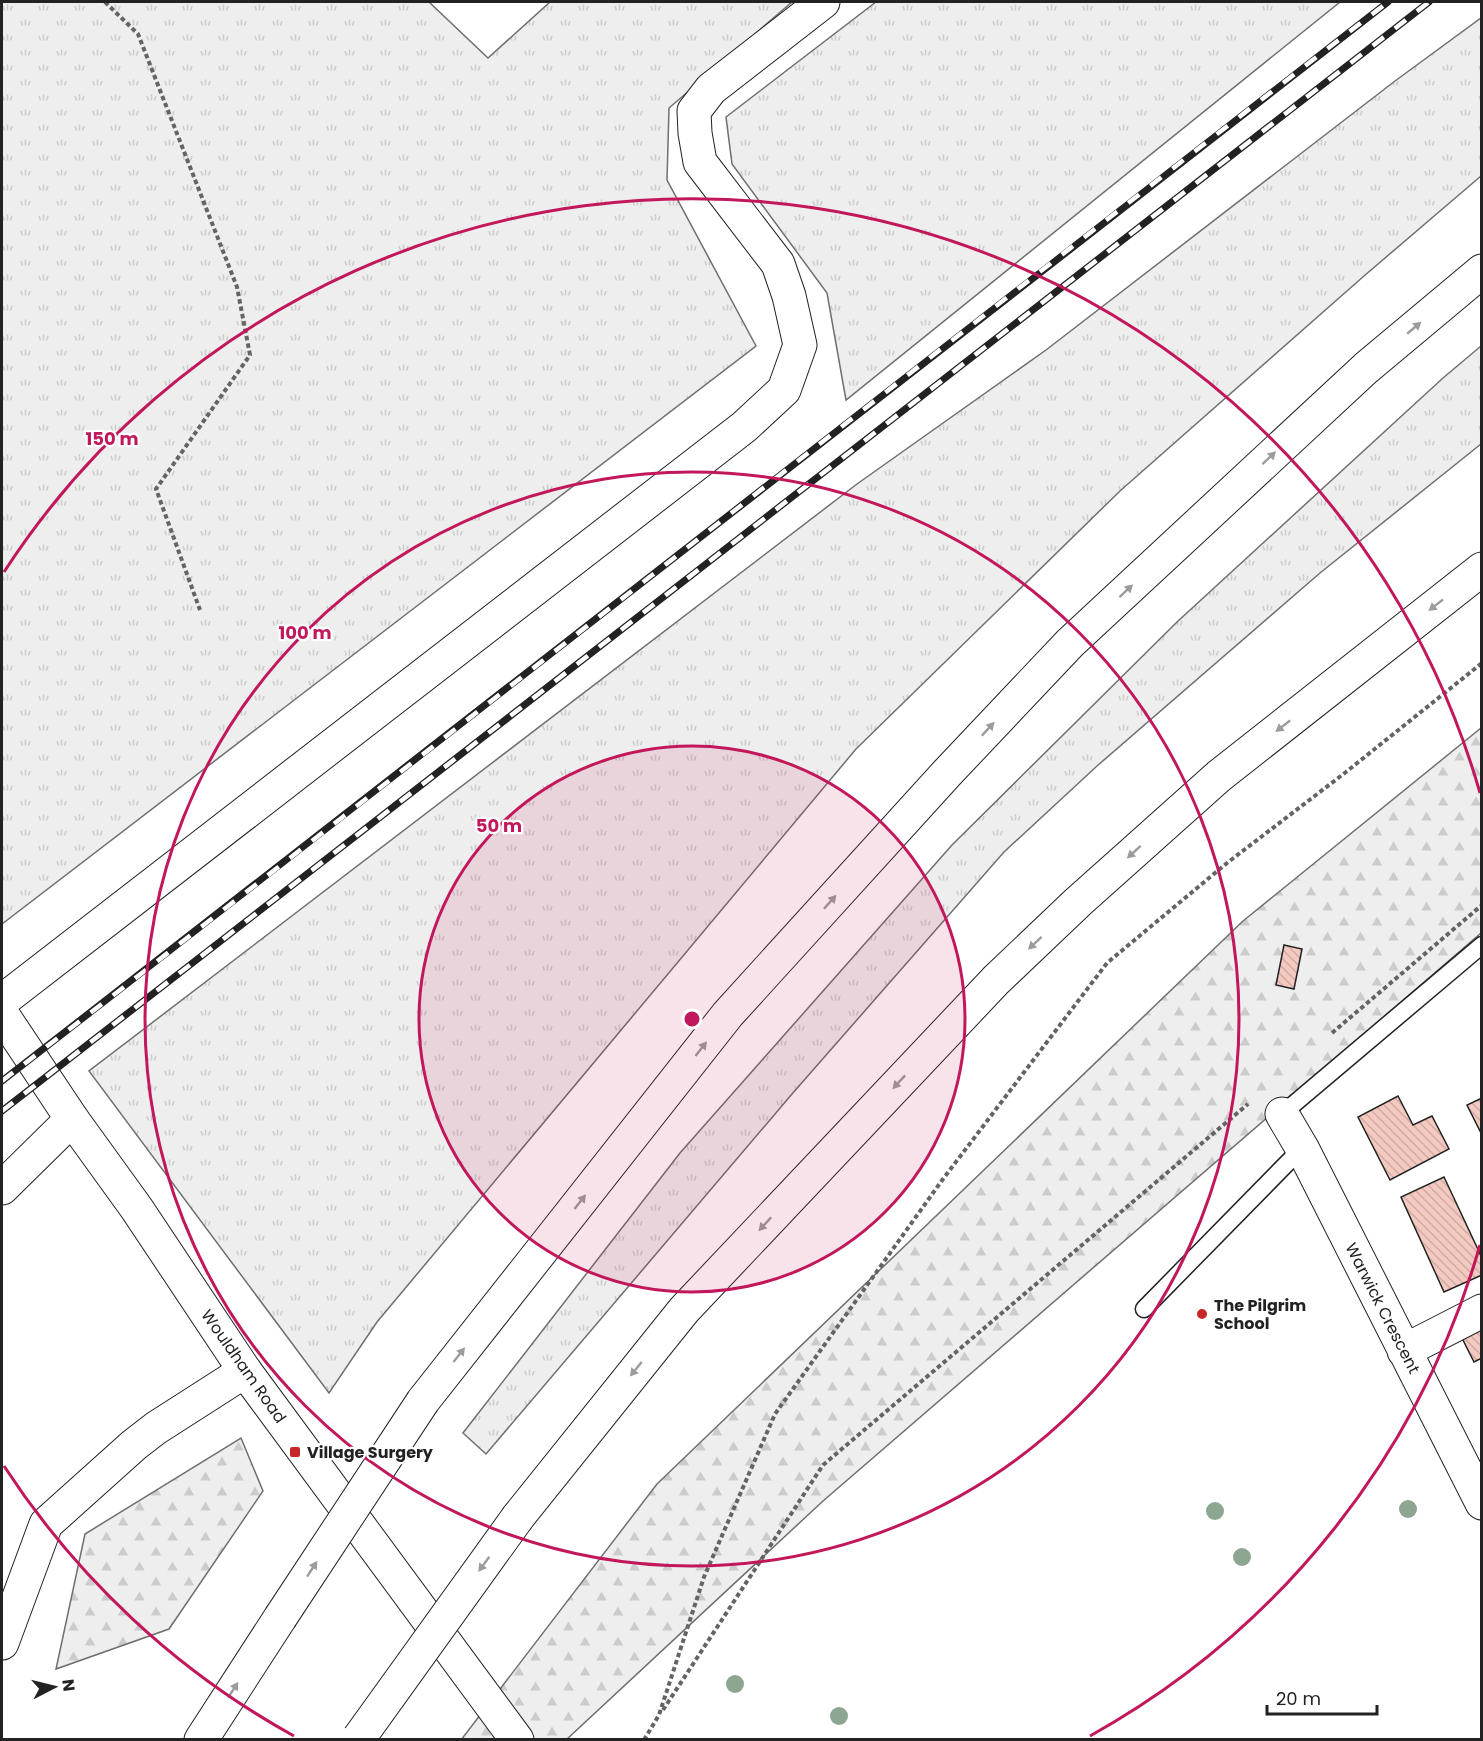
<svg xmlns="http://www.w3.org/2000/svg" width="1483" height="1741" viewBox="0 0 1483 1741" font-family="Poppins,sans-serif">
	<defs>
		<pattern id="grass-tufts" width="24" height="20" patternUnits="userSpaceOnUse" patternTransform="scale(1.5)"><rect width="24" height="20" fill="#eee"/><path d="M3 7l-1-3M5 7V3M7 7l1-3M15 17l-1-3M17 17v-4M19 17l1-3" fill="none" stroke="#ccc"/></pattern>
		<pattern id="forest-firs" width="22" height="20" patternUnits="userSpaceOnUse" patternTransform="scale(1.5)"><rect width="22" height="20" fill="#eee"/><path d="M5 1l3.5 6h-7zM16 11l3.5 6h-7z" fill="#ccc"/></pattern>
		<pattern id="building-back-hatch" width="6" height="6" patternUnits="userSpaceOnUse" patternTransform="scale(1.5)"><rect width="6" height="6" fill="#f3c9c0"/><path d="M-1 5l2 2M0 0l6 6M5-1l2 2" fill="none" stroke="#d0aca5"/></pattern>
	</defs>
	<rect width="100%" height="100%" fill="#fff"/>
	<!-- grass -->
	<path fill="url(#grass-tufts)" stroke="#6f6f6f" stroke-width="1.5" d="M2 2H429L488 58 550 2H792L669 108 667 180 756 346 2 924Z
		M876 2H1340L846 400 827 293 732 164 726 117Z
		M1481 18V176L1364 276 1120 491 856 749 377 1322 329 1393 89 1071 857 484 1046 350 1395 81Z
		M1481 346V444L1320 573 1097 766 1004 852 792 1094 486 1454 463 1433 680 1153 952 845 1177 622 1443 378Z"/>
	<!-- forest -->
	<path fill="url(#forest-firs)" stroke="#6f6f6f" stroke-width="1.5" d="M1481 728V933L823 1501 567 1739 461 1740 657 1484 1243 921Z
		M241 1438 263 1491 169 1629 56 1669 85 1534Z"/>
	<!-- building -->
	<path fill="url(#building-back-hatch)" stroke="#222" stroke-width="1.5" d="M1284 945 1302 949 1294 989 1276 985Z
		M1398 1096 1413 1125 1432 1116 1449 1149 1390 1180 1358 1117Z
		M1482 1098V1133H1481L1467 1105Z
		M1444 1177 1482 1258V1275L1444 1292 1401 1197Z
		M1482 1323V1358L1474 1362 1460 1334Z"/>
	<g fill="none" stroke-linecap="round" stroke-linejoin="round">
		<!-- service casing -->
		<g stroke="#222" stroke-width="19">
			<path id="service" d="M1282 1114 1482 945
				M1144 1309 1302 1148"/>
		</g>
		<!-- minor casing -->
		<g stroke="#222" stroke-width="35">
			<path id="minor" d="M2 1001 744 427 784 390 800 345 789 296 778 264 700 162 695 133 694 111 711 89 823 2
				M1282 1114 1302 1148 1482 1503
				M2 1188 72 1119
				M1404 1351 1482 1311
				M2 1643 46 1524 134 1445 156 1428 245 1371"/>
		</g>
		<!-- tertiary casing -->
		<g stroke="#222" stroke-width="35">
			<path id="tertiary" d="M2 1014 72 1119 137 1209 245 1371 517 1740"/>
		</g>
		<!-- motorway casing -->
		<g stroke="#222" stroke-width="35">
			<path id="motorway" d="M423 1401 728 1014 948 772 1070 643 1366 368 1482 271
				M518 1517 684 1310 996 980 1078 902 1219 776 1482 569
				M201 1740 280 1618"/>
		</g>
		<!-- path -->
		<path stroke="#646464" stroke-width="4" stroke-dasharray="4.5 3" stroke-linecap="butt" d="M105 2 138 34 237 287 250 355 156 489 200 610
			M1332 1033 1482 905
			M663 1710 823 1465 1248 1104
			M644 1740 659 1715 704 1577 775 1414 943 1179 1107 963 1227 863 1346 772 1482 663"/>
		<!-- service -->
		<use href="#service" stroke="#fff" stroke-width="16"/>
		<!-- minor -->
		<use href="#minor" stroke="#fff" stroke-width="33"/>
		<!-- tertiary -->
		<use href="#tertiary" stroke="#fff" stroke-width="33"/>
		<!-- motorway -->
		<use href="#motorway" stroke="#fff" stroke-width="33"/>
		<!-- rail casing -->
		<g stroke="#222" stroke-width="7">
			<path id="rail" d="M2 1081C466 724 924 359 1388 2
				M2 1111 1429 2"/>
		</g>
		<!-- rail -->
		<use href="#rail" stroke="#fff" stroke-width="4.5" stroke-dasharray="14" stroke-linecap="butt"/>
		<!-- motorway-bridge casing -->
		<g stroke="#222" stroke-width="35" stroke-linecap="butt">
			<path id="motorway-bridge" d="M280 1618 423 1401
				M359 1738 518 1517"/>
		</g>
		<!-- motorway-bridge -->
		<use href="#motorway-bridge" stroke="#fff" stroke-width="33"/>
	</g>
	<!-- trees -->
	<g fill="#8da692">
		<circle cx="1408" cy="1509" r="9"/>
		<circle cx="1215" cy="1511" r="9"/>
		<circle cx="1242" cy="1557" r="9"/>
		<circle cx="735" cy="1684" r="9"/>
		<circle cx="839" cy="1716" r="9"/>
	</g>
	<!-- one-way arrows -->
	<defs><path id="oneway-solid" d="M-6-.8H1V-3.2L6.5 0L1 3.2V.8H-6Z" transform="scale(1.5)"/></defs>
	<g fill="#9c9c9c">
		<use href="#oneway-solid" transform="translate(1414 328) rotate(-40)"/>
		<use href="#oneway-solid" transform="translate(1269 458) rotate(-43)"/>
		<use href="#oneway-solid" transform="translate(1126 591) rotate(-43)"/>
		<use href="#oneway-solid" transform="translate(1436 605) rotate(142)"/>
		<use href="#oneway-solid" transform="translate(1283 726) rotate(142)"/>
		<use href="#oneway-solid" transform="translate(988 729) rotate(-47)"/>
		<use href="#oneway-solid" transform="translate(1134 852) rotate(138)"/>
		<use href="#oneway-solid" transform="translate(830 902) rotate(-48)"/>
		<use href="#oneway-solid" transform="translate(1035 943) rotate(137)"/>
		<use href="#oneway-solid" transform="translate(701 1049) rotate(-52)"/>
		<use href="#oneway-solid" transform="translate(899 1082) rotate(133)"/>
		<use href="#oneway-solid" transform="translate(580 1202) rotate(-52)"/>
		<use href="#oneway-solid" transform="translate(765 1224) rotate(133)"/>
		<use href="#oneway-solid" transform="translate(459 1355) rotate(-52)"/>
		<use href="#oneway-solid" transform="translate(636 1369) rotate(129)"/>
		<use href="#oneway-solid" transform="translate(484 1564) rotate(126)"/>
		<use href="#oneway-solid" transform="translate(312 1569) rotate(-57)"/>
		<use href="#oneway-solid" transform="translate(233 1690) rotate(-57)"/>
	</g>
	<!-- distance rings -->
	<circle cx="692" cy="1019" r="273" fill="#c2185b" fill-opacity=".12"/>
	<g fill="none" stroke="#c2185b" stroke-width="3">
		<circle cx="692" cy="1019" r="273"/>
		<circle cx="692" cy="1019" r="547"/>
		<path d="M1480 1245A820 820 0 0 1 1090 1736M294 1736A820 820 0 0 1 4 1466M4 572A820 820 0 0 1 1480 793"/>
	</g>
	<!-- markers -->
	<g fill="#c62828" stroke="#fff" stroke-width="2">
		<circle cx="1202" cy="1314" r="6"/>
		<rect x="289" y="1446" width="12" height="12" rx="3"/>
	</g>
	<g text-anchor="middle" stroke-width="4.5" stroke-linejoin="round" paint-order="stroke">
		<!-- poi labels -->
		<g font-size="16" font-weight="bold" fill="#222" stroke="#fff" text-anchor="start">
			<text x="1214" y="1311">The Pilgrim<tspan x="1214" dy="18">School</tspan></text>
			<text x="307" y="1458">Village Surgery</text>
		</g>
		<!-- street labels -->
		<g font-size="16" fill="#222" stroke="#fff">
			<text transform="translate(1383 1308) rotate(63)" y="6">Warwick Crescent</text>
			<text transform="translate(244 1366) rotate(55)" y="6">Wouldham Road</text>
		</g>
	</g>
	<circle cx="692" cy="1019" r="9" fill="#c2185b" stroke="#fff" stroke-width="3"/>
	<g font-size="18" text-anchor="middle" font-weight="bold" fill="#c2185b" stroke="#fff" stroke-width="4.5" stroke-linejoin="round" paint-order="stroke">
		<text x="112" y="445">150 m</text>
		<text x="305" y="639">100 m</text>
		<text x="499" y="832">50 m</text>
	</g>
	<!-- border -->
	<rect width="1483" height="1741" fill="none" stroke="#222222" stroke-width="6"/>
	<!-- north arrow -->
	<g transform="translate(54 1687) rotate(83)" stroke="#ffffff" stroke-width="4.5" paint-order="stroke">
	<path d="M0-4.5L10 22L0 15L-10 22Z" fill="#222222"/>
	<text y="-9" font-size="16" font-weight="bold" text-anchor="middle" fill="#222222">N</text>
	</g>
	<!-- scale -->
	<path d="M1267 1705v9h110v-9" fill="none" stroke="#222222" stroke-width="3"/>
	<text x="1276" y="1705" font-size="18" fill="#222222" stroke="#ffffff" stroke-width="4.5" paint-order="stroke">20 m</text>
</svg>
